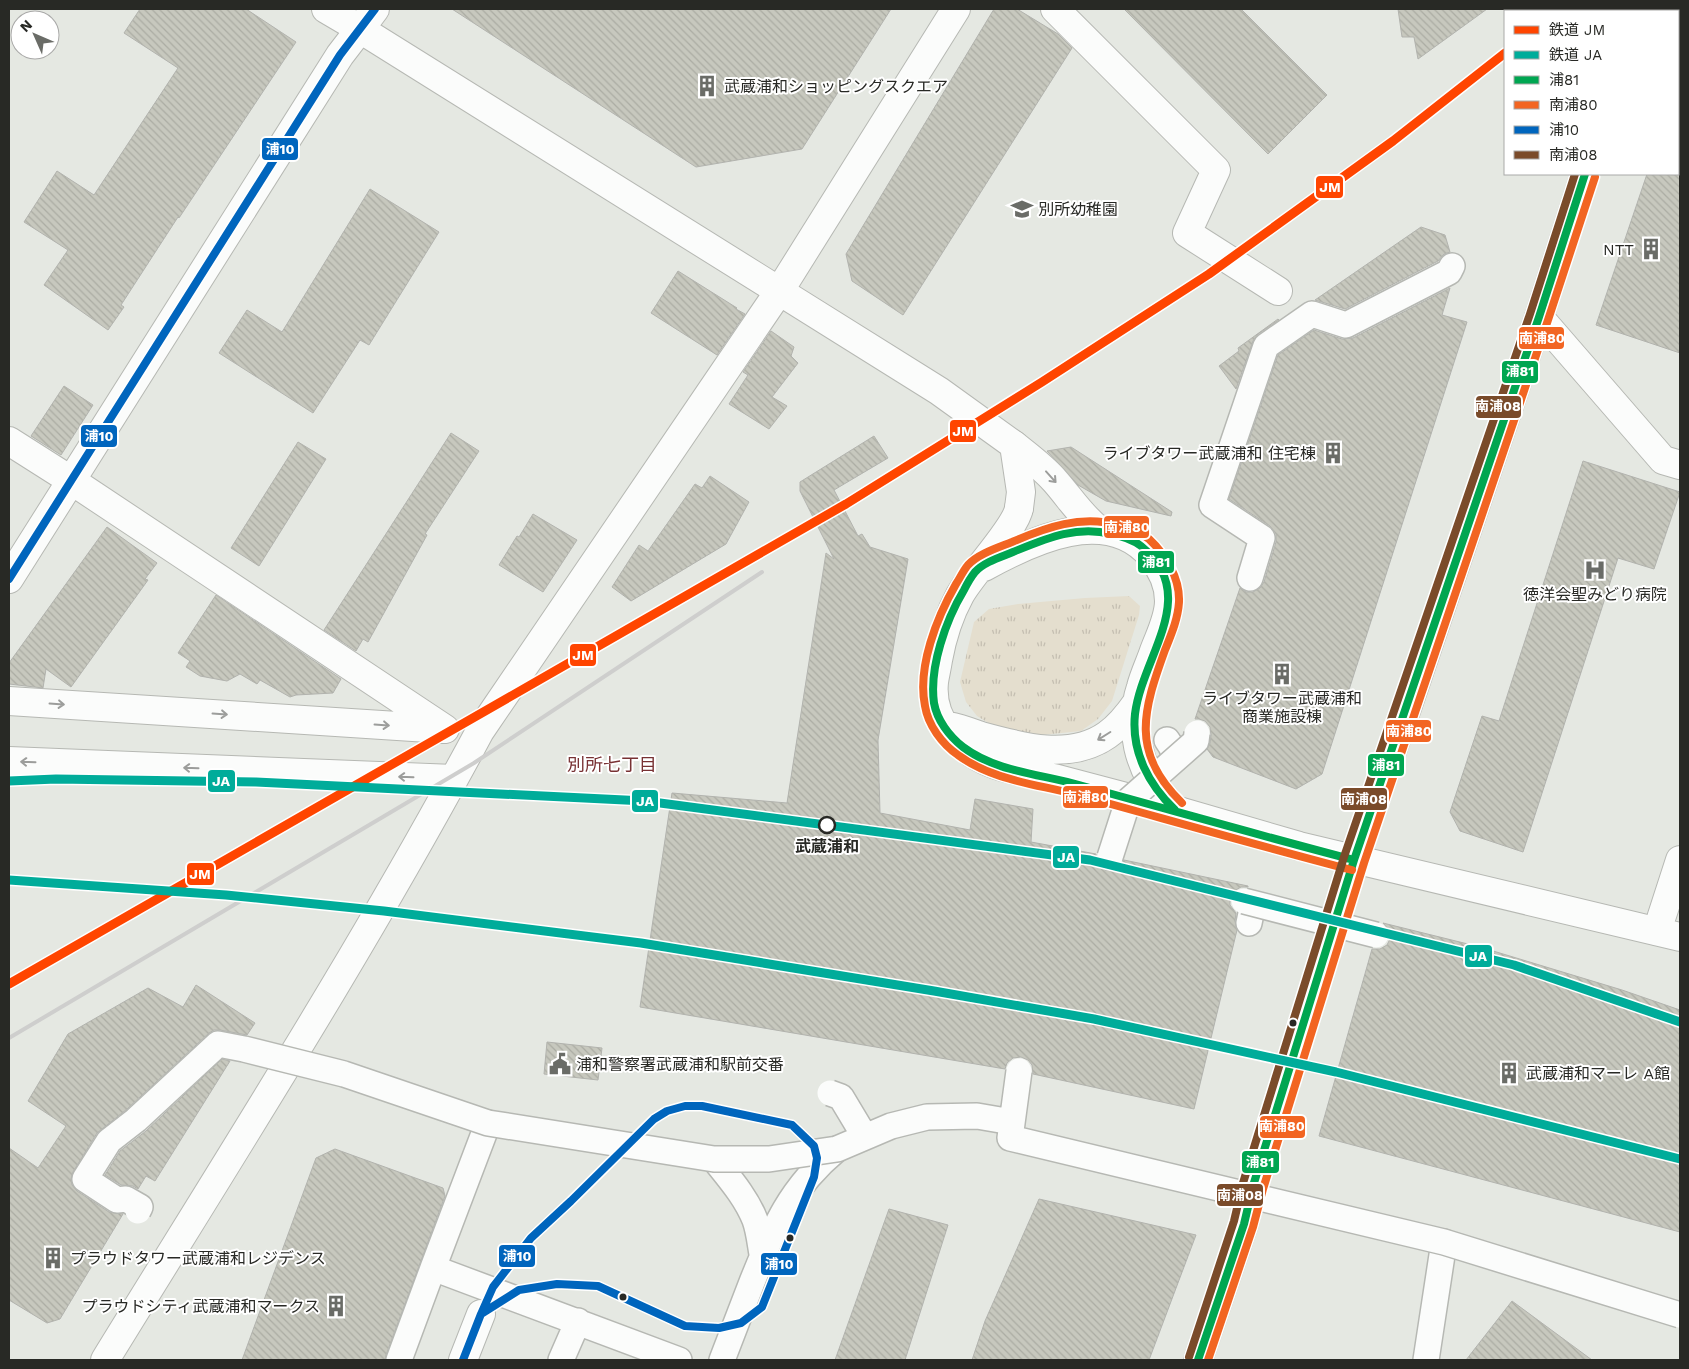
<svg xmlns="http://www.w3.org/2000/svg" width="1689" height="1369" viewBox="0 0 1689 1369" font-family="'Work Sans','Noto Sans JP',sans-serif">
	<defs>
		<pattern id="grass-tufts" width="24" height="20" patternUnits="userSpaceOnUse" patternTransform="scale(1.25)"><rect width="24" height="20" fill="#e4dece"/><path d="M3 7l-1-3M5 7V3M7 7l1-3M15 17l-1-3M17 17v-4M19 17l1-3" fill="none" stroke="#c4beb1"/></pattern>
		<pattern id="building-back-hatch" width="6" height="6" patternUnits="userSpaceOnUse" patternTransform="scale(1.25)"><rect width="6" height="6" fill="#c7c8be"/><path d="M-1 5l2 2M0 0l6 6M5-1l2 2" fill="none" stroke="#abaca3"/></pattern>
	</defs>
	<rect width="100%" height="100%" fill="#e5e8e2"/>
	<!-- grass -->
	<path fill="url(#grass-tufts)" d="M1129 596 1140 606 1139 615 1112 701 1098 719 1081 731 1032 736 1000 730 977 716 966 702 960 682 974 622 989 609 1018 604 1085 598Z"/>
	<!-- building -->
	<path fill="url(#building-back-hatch)" stroke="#b2b3ae" d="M140 9H246L296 42 179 218 178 217 121 305 124 307 108 330 44 285 68 250 24 222 57 171 94 195 178 68 124 33Z
		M452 9H891L802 149 696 167Z
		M994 9H1017L1058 34 1072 48 903 315 852 281 846 254Z
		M1124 9H1241L1327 95 1268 154Z
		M1398 9H1487L1418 59 1414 37H1402Z
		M1647 174H1680V353L1596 325Z
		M370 189 439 232 369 345 360 340 313 413 219 353 247 310 282 332Z
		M1421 227 1445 235 1450 252 1444 254 1438 261 1345 309 1315 300Z
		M678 271 737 308 736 309 745 314 717 355 651 313Z
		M1450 288 1442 315 1467 322 1322 774 1296 789 1213 757 1207 749 1210 743 1211 735 1210 727 1205 721 1199 719H1195L1240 588 1246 592H1253L1260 588 1264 582 1276 542V534L1270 526 1229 499 1278 355 1314 330 1342 339 1353 338Z
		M1278 319 1279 320 1258 334 1253 341 1236 389 1219 366 1239 351 1238 348Z
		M771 331 794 347 791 356 798 363 772 397 787 406 769 429 729 404 748 375 743 372Z
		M64 386 93 405 61 455 31 436Z
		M451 433 479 451 425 534 427 535 368 642 363 639 356 651 324 630Z
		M874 436 888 458 834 490 858 536 862 534 870 547 908 559 878 740 880 813 970 830 975 799 1033 809 1031 842 1096 854V860L1099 866 1105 870 1113 871 1119 868 1124 860 1248 886V887H1241L1234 891 1230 898V905L1236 913 1235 921 1237 930 1194 1109 1033 1074 1032 1065 1028 1060 1021 1057 1013 1058 1007 1063 1005 1069 640 1007 672 793 787 803 826 553 834 559 800 491V482Z
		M298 442 326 459 259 566 231 548Z
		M1071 447 1172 512 1171 516 1106 501 1078 485 1047 451Z
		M1583 461 1680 492 1654 569 1618 558 1523 852 1460 831 1450 812 1482 716 1499 721Z
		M710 476 749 502 726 544 631 601 612 587 639 545 648 551 695 484 702 488Z
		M533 514 577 540 543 592 499 565 517 536 519 537Z
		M107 527 157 563 145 579 148 580 71 687 46 669 43 688 9 684V663Z
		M216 595 341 679 333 693 296 695 290 697 260 680 257 684 240 674 227 681 200 676 186 667 190 661 178 653Z
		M1383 923 1480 947 1622 990 1680 1010V1232L1319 1136 1372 949H1380L1387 945 1390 939V931Z
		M196 985 255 1023 247 1035 220 1030H214L209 1033 127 1109 97 1133 73 1172 71 1179 72 1185 77 1191 109 1212 123 1214 60 1319 47 1323 9 1300V1148L38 1168 66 1126 28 1101 68 1034 148 988 183 1007Z
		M547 1042 602 1048 598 1080 544 1074Z
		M222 1059 230 1061 155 1181 146 1176 138 1189 133 1186 121 1185 105 1175 120 1151 146 1131Z
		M335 1149 443 1188 445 1196 386 1355 385 1360H242L316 1158Z
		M1039 1199 1196 1235 1149 1360H972L985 1321Z
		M889 1209 948 1225 905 1360H835Z
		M1512 1301 1592 1360H1466Z"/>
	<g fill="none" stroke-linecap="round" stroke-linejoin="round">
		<!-- pedestrian casing -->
		<g stroke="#b6b8b3" stroke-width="28">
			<path id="pedestrian" d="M1250 578 1262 538 1212 505 1266 346 1312 314 1346 325 1449 272 1452 266
				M1167 740 1171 746 1176 758
				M1249 923 1253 904
				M714 1159C729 1178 746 1197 755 1220 759 1231 760 1243 762 1254
				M433 1268 488 1123
				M399 1360 433 1268 679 1360
				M561 1360 578 1321
				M722 1360C732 1334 742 1308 752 1282 774 1227 790 1188 837 1149
				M1426 1360 1444 1242"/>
		</g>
		<!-- minor casing -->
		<g stroke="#b6b8b3" stroke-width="30">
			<path id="minor" d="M1055 9 1216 170 1187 233 1278 291
				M1539 317 1663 460 1680 465
				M9 441 72 481 445 729
				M1014 445C1029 457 1043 467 1055 481 1070 498 1081 516 1099 530
				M1019 508C1016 528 972 573 960 595 949 615 942 638 938 660 937 667 935 675 934 682 930 721 958 749 991 763 1009 771 1038 774 1058 779 1097 789 1136 800 1175 810
				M984 567C1031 541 1107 504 1151 556 1161 568 1169 584 1169 601 1169 618 1160 635 1154 651 1150 663 1144 675 1141 687 1128 726 1138 770 1166 800
				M9 579 340 55 360 29 326 9
				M9 701 444 729
				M943 724 948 726C960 728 970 732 981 736 1021 747 1070 761 1107 735 1120 726 1129 714 1138 701
				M9 761 454 779
				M1657 931 1680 860
				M105 1360C233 1152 365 946 480 731L780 290"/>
		</g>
		<!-- tertiary casing -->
		<g stroke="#b6b8b3" stroke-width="30">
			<path id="tertiary" d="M375 9 360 29 939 391 1014 445 1021 492 1019 508
				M780 290 956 9
				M1175 810 1299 846 1680 937
				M463 1360 481 1314"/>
		</g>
		<!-- secondary casing -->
		<g stroke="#b6b8b3" stroke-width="30">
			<path id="secondary" d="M1638 11 1639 9
				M1198 1360 1244 1224 1253 1186 1354 860 1408 705 1539 317 1585 174"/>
		</g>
		<!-- pedestrian -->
		<use href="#pedestrian" stroke="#fbfcfb" stroke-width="25"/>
		<!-- minor -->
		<use href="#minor" stroke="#fbfcfb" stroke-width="28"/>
		<!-- tertiary -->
		<use href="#tertiary" stroke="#fbfcfb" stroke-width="28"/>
		<!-- secondary -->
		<use href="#secondary" stroke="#fbfcfb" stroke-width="28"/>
		<!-- rail -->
		<path stroke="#cececd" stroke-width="4" d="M9 1038 474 763 762 572"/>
		<!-- pedestrian-bridge casing -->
		<g stroke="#b6b8b3" stroke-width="28" stroke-linecap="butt">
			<path id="pedestrian-bridge" d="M1110 857 1128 801 1196 741 1197 733
				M1244 901 1376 935
				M1019 1071 1010 1138 1444 1242 1680 1315
				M830 1093 841 1097 865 1137
				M138 1211 140 1207 126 1199 117 1200 85 1179 109 1141 136 1120 218 1044 244 1049 344 1074 488 1123 714 1159H769L837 1149 891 1126 927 1117 977 1116 1012 1122"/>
		</g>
		<!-- pedestrian-bridge -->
		<use href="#pedestrian-bridge" stroke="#fbfcfb" stroke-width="25"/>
		<!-- bus-1 casing -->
		<g stroke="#fff" stroke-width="11">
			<path id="bus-1" d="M1175 810C1149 785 1131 752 1135 714 1142 656 1202 595 1141 546 1132 539 1122 536 1111 534 1076 525 1045 539 1013 552 1001 557 984 562 975 572 971 577 967 584 964 590 946 620 929 667 934 703 937 720 949 736 963 747 996 772 1041 774 1079 785 1171 810 1262 836 1354 860
				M1198 1360 1244 1224 1253 1186 1354 860 1539 317 1585 174"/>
		</g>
		<!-- bus-2 casing -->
		<g stroke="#fff" stroke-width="11">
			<path id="bus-2" d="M1182 803C1130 752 1143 711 1165 650 1171 635 1178 619 1179 602 1180 578 1166 555 1149 539 1140 532 1129 528 1119 525 1080 515 1047 527 1012 542 997 548 978 554 968 565 963 571 960 578 956 584 937 617 917 667 925 706 928 725 942 744 958 755 993 781 1038 784 1078 795 1169 820 1260 846 1352 870
				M1208 1360 1253 1227 1263 1189 1364 863 1548 320 1595 177"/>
		</g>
		<!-- bus-3 casing -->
		<g stroke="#fff" stroke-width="11">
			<path id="bus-3" d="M9 579 340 55 375 9
				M685 1106H702L792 1125 814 1146 817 1158 814 1177 762 1307 741 1323 719 1328 685 1326 598 1286 557 1284 519 1290 481 1314 493 1287 531 1238 571 1201 654 1119 667 1111Z
				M463 1360 481 1314"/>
		</g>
		<!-- bus-4 casing -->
		<g stroke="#fff" stroke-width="11">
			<path id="bus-4" d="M1189 1357 1234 1221 1243 1183 1344 857 1530 314 1575 174"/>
		</g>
		<!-- bus-1 -->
		<use href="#bus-1" stroke="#00a651" stroke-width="8"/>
		<!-- bus-2 -->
		<use href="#bus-2" stroke="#f26522" stroke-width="8"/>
		<!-- bus-3 -->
		<use href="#bus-3" stroke="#0065bd" stroke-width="8"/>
		<!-- bus-4 -->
		<use href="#bus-4" stroke="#7a4b2a" stroke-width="8"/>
		<!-- rail-1 casing -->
		<g stroke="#fff" stroke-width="12">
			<path id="rail-1" d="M9 984 846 504 1042 382 1209 274 1393 141 1505 53"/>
		</g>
		<!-- rail-2 casing -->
		<g stroke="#fff" stroke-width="12">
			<path id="rail-2" d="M9 781 56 779 256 782 645 801 1090 860 1514 965 1680 1022
				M9 880 226 895 384 911 641 943 934 991 1094 1019 1336 1072 1680 1159"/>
		</g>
		<!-- rail-1 -->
		<use href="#rail-1" stroke="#ff4500" stroke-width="9"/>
		<!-- rail-2 -->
		<use href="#rail-2" stroke="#00ac9a" stroke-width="9"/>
	</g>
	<!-- one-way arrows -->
	<defs><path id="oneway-shaft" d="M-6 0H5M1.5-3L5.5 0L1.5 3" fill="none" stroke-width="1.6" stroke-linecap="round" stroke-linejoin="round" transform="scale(1.25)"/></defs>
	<g stroke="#9c9d9b">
		<use href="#oneway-shaft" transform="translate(1051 477) rotate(48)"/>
		<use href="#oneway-shaft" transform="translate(57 704) rotate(4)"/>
		<use href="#oneway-shaft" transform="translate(220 714) rotate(4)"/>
		<use href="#oneway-shaft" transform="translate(382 725) rotate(4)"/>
		<use href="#oneway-shaft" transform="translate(1104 736) rotate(148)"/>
		<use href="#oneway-shaft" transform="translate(28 762) rotate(-178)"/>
		<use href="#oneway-shaft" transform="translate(191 768) rotate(-178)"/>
		<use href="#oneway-shaft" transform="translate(406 777) rotate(-178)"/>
	</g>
	<!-- icons -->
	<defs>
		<g id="building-bare" transform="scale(1.725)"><path d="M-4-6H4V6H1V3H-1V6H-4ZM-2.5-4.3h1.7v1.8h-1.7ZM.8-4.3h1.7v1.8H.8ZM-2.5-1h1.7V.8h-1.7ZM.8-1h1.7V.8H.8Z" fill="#6a6c67" stroke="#fff" stroke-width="2.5" paint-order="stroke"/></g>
		<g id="school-bare" transform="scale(1.725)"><path d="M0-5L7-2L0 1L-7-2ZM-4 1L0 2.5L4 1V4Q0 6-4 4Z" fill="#6a6c67" stroke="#fff" stroke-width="2.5" paint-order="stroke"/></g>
		<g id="hospital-bare" transform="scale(1.725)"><path d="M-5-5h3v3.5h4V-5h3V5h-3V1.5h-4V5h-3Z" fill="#6a6c67" stroke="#fff" stroke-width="2.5" paint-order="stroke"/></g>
		<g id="civic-bare" transform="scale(1.725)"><path d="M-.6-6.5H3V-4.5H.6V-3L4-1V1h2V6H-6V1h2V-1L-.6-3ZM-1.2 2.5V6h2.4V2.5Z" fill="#6a6c67" stroke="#fff" stroke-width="2.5" paint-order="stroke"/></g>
	</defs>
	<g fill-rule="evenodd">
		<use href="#building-bare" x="707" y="86"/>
		<use href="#school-bare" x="1022" y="209"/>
		<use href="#building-bare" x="1651" y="249"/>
		<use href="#building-bare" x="1333" y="453"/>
		<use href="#hospital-bare" x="1595" y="570"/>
		<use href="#building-bare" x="1282" y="674"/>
		<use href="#civic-bare" x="560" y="1064"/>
		<use href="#building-bare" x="1509" y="1073"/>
		<use href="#building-bare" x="53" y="1258"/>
		<use href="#building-bare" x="336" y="1306"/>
	</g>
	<!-- markers -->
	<circle fill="#fff" stroke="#282925" stroke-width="2.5" cx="827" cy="825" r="8"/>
	<g fill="#282925" stroke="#fff" stroke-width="2">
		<circle cx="1293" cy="1023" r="4.5"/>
		<circle cx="790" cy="1238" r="4.5"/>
		<circle cx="623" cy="1297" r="4.5"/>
	</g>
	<g text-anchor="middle" stroke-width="4" stroke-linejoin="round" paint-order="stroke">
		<!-- poi labels -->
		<g font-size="16" fill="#282925" stroke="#fff" text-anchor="start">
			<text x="724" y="92">武蔵浦和ショッピングスクエア</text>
			<text x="1038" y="215">別所幼稚園</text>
			<text x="1634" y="255" text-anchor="end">NTT</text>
			<text x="1316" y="459" text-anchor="end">ライブタワー武蔵浦和 住宅棟</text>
			<text x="1595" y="600" text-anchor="middle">徳洋会聖みどり病院</text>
			<text x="1282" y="704" text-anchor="middle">ライブタワー武蔵浦和<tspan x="1282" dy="18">商業施設棟</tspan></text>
			<text x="576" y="1070">浦和警察署武蔵浦和駅前交番</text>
			<text x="1526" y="1079">武蔵浦和マーレ A館</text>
			<text x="70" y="1264">プラウドタワー武蔵浦和レジデンス</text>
			<text x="320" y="1312" text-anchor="end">プラウドシティ武蔵浦和マークス</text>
		</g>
		<!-- stop labels -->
		<g font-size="16" font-weight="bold" fill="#282925" stroke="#fff">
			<text x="827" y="852">武蔵浦和</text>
		</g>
		<!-- neighbourhood labels -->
		<g font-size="18" fill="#783133" stroke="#fff">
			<text x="612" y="771">別所七丁目</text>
		</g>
	</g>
	<g stroke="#fff" stroke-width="2">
		<rect x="261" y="137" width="38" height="24" rx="5" fill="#0065bd"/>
		<rect x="1315" y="175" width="29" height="24" rx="5" fill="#ff4500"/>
		<rect x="1518" y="326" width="47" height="24" rx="5" fill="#f26522"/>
		<rect x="1501" y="360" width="38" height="24" rx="5" fill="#00a651"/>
		<rect x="1475" y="395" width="47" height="24" rx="5" fill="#7a4b2a"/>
		<rect x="949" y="419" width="28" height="24" rx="5" fill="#ff4500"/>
		<rect x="80" y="424" width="38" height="24" rx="5" fill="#0065bd"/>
		<rect x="1103" y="515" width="47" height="24" rx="5" fill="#f26522"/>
		<rect x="1137" y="550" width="38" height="24" rx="5" fill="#00a651"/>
		<rect x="569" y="643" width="28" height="24" rx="5" fill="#ff4500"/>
		<rect x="1385" y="719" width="47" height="24" rx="5" fill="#f26522"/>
		<rect x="1367" y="753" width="38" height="24" rx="5" fill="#00a651"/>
		<rect x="207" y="769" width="29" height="24" rx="5" fill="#00ac9a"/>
		<rect x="1062" y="785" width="47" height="24" rx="5" fill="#f26522"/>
		<rect x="1340" y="787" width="48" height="24" rx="5" fill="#7a4b2a"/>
		<rect x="631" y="789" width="28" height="24" rx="5" fill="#00ac9a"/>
		<rect x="1052" y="845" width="28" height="24" rx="5" fill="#00ac9a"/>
		<rect x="186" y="862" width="29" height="24" rx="5" fill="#ff4500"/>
		<rect x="1464" y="944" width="29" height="24" rx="5" fill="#00ac9a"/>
		<rect x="1259" y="1115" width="47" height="24" rx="5" fill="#f26522"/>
		<rect x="1241" y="1150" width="39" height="24" rx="5" fill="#00a651"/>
		<rect x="1216" y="1183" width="48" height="24" rx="5" fill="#7a4b2a"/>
		<rect x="498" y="1244" width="38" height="24" rx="5" fill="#0065bd"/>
		<rect x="760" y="1252" width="38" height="24" rx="5" fill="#0065bd"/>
	</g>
	<g font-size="14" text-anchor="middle" font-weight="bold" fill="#fff">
		<text x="280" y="154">浦10</text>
		<text x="1330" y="192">JM</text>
		<text x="1542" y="343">南浦80</text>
		<text x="1520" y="376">浦81</text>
		<text x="1498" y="411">南浦08</text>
		<text x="963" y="436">JM</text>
		<text x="99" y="441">浦10</text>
		<text x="1127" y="532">南浦80</text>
		<text x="1156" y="567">浦81</text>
		<text x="583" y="660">JM</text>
		<text x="1409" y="736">南浦80</text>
		<text x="1386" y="770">浦81</text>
		<text x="221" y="786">JA</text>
		<text x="1086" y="802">南浦80</text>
		<text x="1364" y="804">南浦08</text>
		<text x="645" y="806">JA</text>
		<text x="1066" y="862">JA</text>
		<text x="200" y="879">JM</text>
		<text x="1478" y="961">JA</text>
		<text x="1282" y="1131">南浦80</text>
		<text x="1260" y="1167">浦81</text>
		<text x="1240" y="1200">南浦08</text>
		<text x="517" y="1261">浦10</text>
		<text x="779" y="1269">浦10</text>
	</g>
	<!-- border -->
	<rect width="1689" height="1369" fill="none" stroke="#282925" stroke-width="20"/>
	<!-- legend -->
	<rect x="1504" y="10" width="175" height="165" fill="#ffffff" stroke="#a9a9a8"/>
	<rect x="1514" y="26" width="25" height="8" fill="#ff4500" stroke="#a9a9a8"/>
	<text x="1549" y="35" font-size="15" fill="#282925">鉄道 JM</text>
	<rect x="1514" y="51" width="25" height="8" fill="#00ac9a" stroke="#a9a9a8"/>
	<text x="1549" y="60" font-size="15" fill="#282925">鉄道 JA</text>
	<rect x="1514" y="76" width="25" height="8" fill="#00a651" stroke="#a9a9a8"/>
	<text x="1549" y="85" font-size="15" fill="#282925">浦81</text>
	<rect x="1514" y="101" width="25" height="8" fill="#f26522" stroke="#a9a9a8"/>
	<text x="1549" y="110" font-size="15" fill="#282925">南浦80</text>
	<rect x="1514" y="126" width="25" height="8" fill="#0065bd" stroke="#a9a9a8"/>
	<text x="1549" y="135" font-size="15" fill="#282925">浦10</text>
	<rect x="1514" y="151" width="25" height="8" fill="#7a4b2a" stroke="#a9a9a8"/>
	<text x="1549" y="160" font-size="15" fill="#282925">南浦08</text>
	<!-- north arrow -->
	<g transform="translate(35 35) rotate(315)"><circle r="24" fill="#ffffff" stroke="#a9a9a8"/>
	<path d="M0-4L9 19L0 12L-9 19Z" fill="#6a6c67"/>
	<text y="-8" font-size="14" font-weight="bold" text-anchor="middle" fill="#282925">N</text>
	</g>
</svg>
